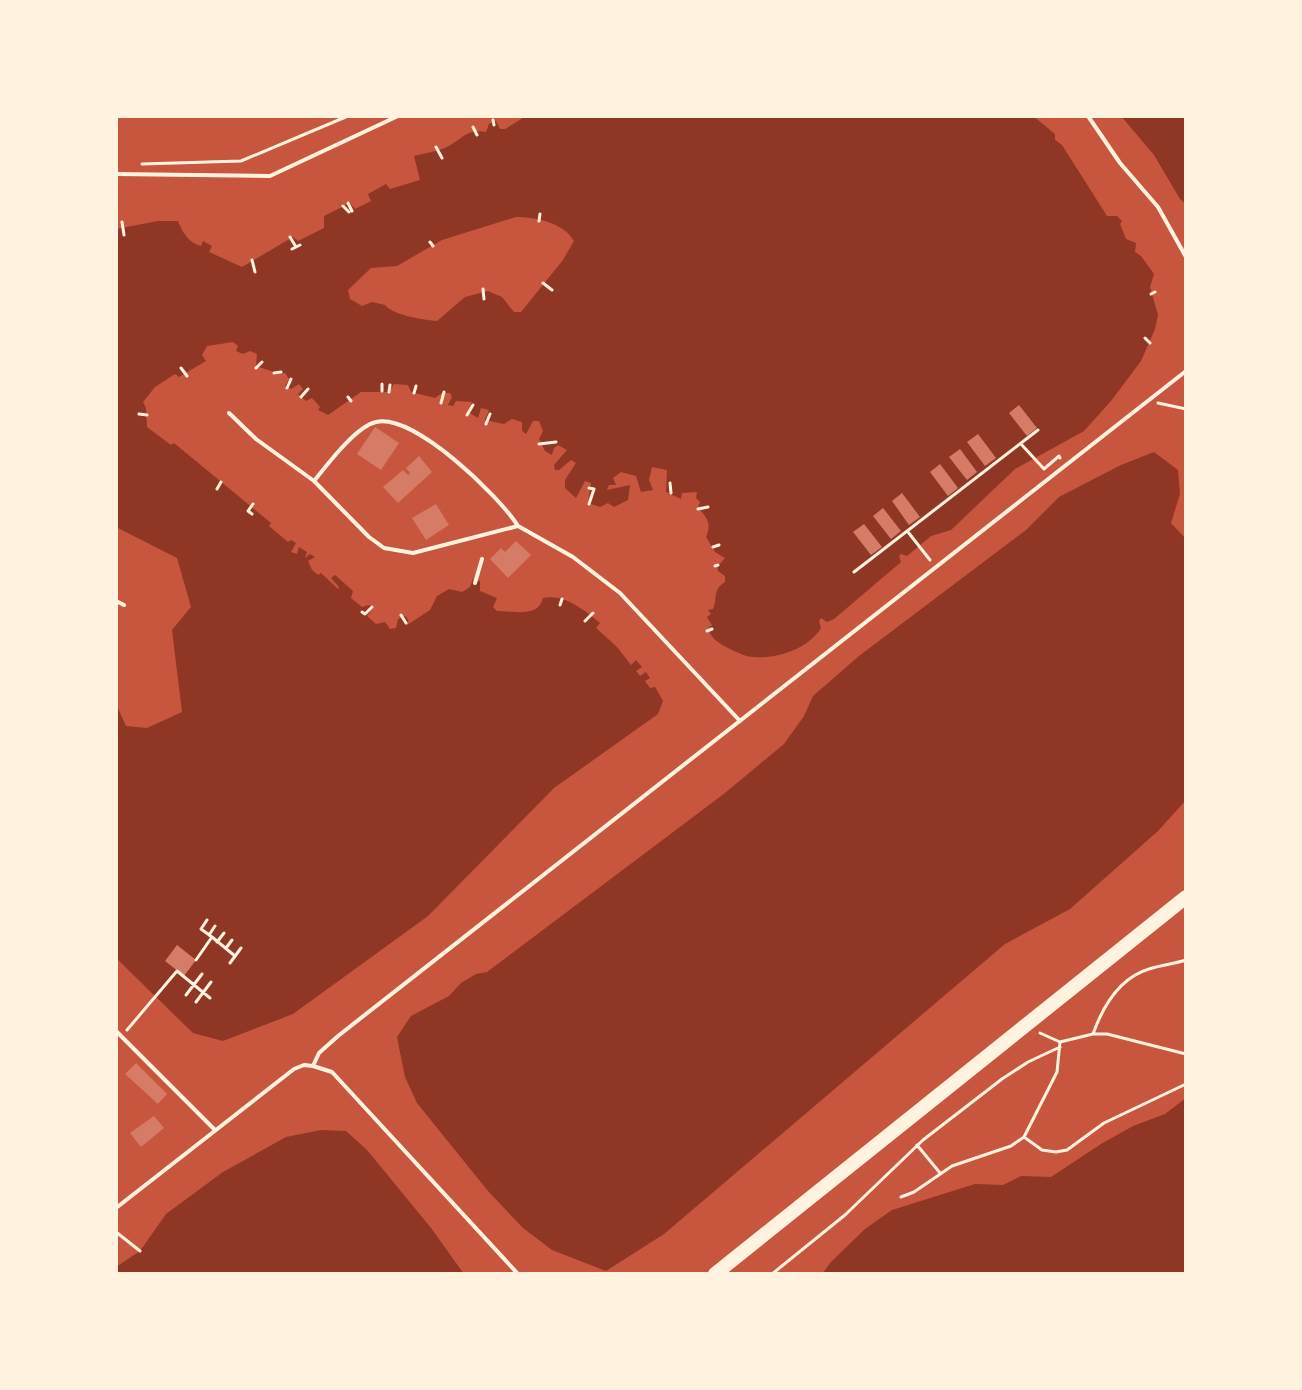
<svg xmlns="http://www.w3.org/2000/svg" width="1302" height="1390" viewBox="0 0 1302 1390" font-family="Jost,sans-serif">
	<rect width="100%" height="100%" fill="#c8553d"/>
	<!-- water -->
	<path fill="#8f3625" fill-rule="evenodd" d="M526 116H1033L1055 134V140L1062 145 1107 216H1117L1122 221 1120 224 1126 239 1136 243 1135 252 1141 256 1154 274 1150 287 1158 315 1155 329 1141 361 1111 401 1084 431 1015 469 951 530 931 536 907 556 901 554 899 556 901 562 834 619 827 622 821 618 819 621 821 628C808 649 777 659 754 657 745 657 737 652 730 649 720 644 710 638 708 628L712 625 707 617 711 614 708 610 713 609C718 598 712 590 725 582V576L718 571 717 564 721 563 725 558 715 552 706 537C712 524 707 517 698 508L700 502 696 498 697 492 682 493 681 499 666 492 667 470 652 467 649 480 653 490 641 492 636 476 621 472 613 478 616 485H609L607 490 630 485 628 500 614 507 608 503 600 507 588 503 591 483 585 481 576 498 565 488V480L576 463 571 460 559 470H555L554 465 567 450 558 445 554 448 552 455 545 451 539 439 543 431 539 421H533L526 434 522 431V422L512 419 504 424 485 420 489 410 481 408 478 418 468 412 472 402 456 401 453 406 448 405 452 397 450 393H442L435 398 411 392 408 385 394 384 389 392H361L328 415 318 410 320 407 312 398 306 401 298 394 303 389 299 384 291 389 285 386 289 379 285 373 274 374V372L256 366 257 354 250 351 243 354 236 351 238 346 233 342 207 346 202 355 206 361 179 377 175 374 155 387 143 402 146 408 147 427 171 445 174 443 271 523 269 526 288 542 291 540 296 543 291 552 297 554 299 547 307 552 305 558 310 554 315 557 308 561 312 570 318 575 321 573 338 589 339 587 331 578 335 575 353 591 351 598 362 607 369 605 373 608 367 616 376 624 385 622 390 629 396 628 398 619 405 616 409 621 405 624 407 625 430 610 437 596 449 589 462 592 470 587 473 579 480 581V591L497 598 493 607 497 611C515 611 538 618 543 598 565 594 584 610 600 623L596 628 617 647 631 665 636 660 642 667 636 671 640 676 646 672 650 678 645 681 650 688 655 687 663 701 658 714 554 788 428 916 293 1014 223 1041 193 1033 116 958V704L126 726 147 728 182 712 172 630 191 607 177 558 116 527V229L158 221H178C182 232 189 243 201 246L203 241 212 246 209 252 242 267 293 237 298 241 324 228V216L350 203 355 209 371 201 368 194 386 184 390 189 420 180 414 156C426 153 442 151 452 144 465 136 469 129 486 132L489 124 496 121 500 129H505ZM516 217C536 217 564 223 574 241L563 260 521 312H514L502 297 488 291 465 297 437 321C424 320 392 315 385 305L372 302 362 306 350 299 348 290 371 268 397 266 442 240Z
		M1121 116H1186V204L1180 199 1154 155Z
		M1154 452 1178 470 1180 494 1171 523 1186 539V800L1158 831 1070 909 1005 944 664 1234 606 1271 552 1250 523 1228 488 1191 417 1103 405 1077 397 1037 411 1016 449 996 461 983 476 974 487 972 725 793 784 744 804 716 813 696 859 656 1026 530 1059 497 1121 465Z
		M1186 1098V1274H822L831 1262 865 1229 892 1210 975 1184 1003 1185 1021 1176 1051 1177 1101 1144 1133 1126 1165 1114Z
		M321 1130 346 1131 367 1150 431 1228 464 1274H116V1267L140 1251 166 1214 223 1172 286 1137Z"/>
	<!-- building -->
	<path fill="#d67c66" d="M1019 405 1037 428 1027 436 1009 413Z
		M375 427 399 443 381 470 357 454Z
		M978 434 996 458 985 466 967 442Z
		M960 449 977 472 967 480 949 457Z
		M419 456 432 472 398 503 383 487 403 470 408 475 410 473 406 468Z
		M940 464 958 488 948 496 930 472Z
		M902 493 920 517 909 525 892 501Z
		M436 504 449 525 426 540 412 518Z
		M883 508 901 531 891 539 873 516Z
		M864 524 882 547 871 555 853 532Z
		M516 541 531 555 508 578 490 559 501 548 505 552Z
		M177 945 196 960 184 976 165 961Z
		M136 1063 167 1094 158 1104 125 1074Z
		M154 1116 164 1128 141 1147 130 1133Z"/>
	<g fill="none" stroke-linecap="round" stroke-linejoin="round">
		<!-- path -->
		<path stroke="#fff3e0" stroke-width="3" d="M493 120 494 125
			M473 127 477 135
			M436 147 442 158
			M142 164 241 161 348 116
			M348 203 352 211
			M343 206 349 212
			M539 221 540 214
			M122 222 124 235
			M290 237 296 247
			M430 242 433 246
			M292 249 300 245
			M252 260 255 272
			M543 283 552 290
			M483 289 484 299
			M1151 294 1155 292
			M1145 338 1150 343
			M181 368 187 376
			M256 368 262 362
			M274 373 281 372
			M287 388 291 379
			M382 391V384
			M389 392 390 385
			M414 393 416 386
			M301 397 308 389
			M348 397 351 401
			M441 403 444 392
			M1158 403 1186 409
			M139 414 147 415
			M467 415 473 405
			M486 424 490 414
			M539 444 556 442
			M1021 444 1044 469 1059 456 1060 458
			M670 483 671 493
			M217 489 221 482
			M589 504 594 489 589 488
			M698 509 708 507
			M252 514 248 511 253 504
			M908 532 930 560
			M713 547 719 545
			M715 566 718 565
			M854 572 1038 430
			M560 605 562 599
			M362 612 365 614 372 607
			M401 615 406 623
			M585 621 593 613
			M707 631 712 629
			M207 920 201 929 212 937
			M209 935 215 926
			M217 942 224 933
			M226 948 232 940
			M196 960 212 937 235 956
			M230 963 241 948
			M186 995 202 974
			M196 1002 211 982
			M127 1030 177 971 210 998
			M1040 1033 1060 1042 1093 1034H1107L1186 1054
			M1093 1034C1103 1006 1119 978 1149 969 1161 965 1174 964 1186 960
			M1024 1137 1042 1150 1056 1152 1067 1150 1104 1123 1186 1084
			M917 1145 940 1173
			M901 1197 914 1192 952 1166 1011 1146 1024 1137 1057 1072 1060 1042
			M116 1232 140 1251
			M772 1274 845 1215 923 1140 1002 1079 1028 1062 1060 1047"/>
		<!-- service -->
		<path stroke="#fff3e0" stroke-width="4" d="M1088 116 1120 163 1158 207 1186 257
			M116 174 270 176 398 116
			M229 413 256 439 314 481 369 537 384 548 413 553 518 526 573 557 620 593 740 721
			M314 481C327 465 355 427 376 422 414 413 499 496 518 526
			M475 583 482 559
			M116 601 124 605
			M116 1031 215 1130
			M313 1066 332 1072 518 1274
			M116 1208 294 1069 304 1065 313 1066 319 1053 338 1036 1186 371"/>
		<!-- primary -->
		<path stroke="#fff3e0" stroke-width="14" d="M715 1274 1186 897"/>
	</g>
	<!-- border -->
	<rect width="1302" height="1390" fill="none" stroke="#fff3e0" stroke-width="236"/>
</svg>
